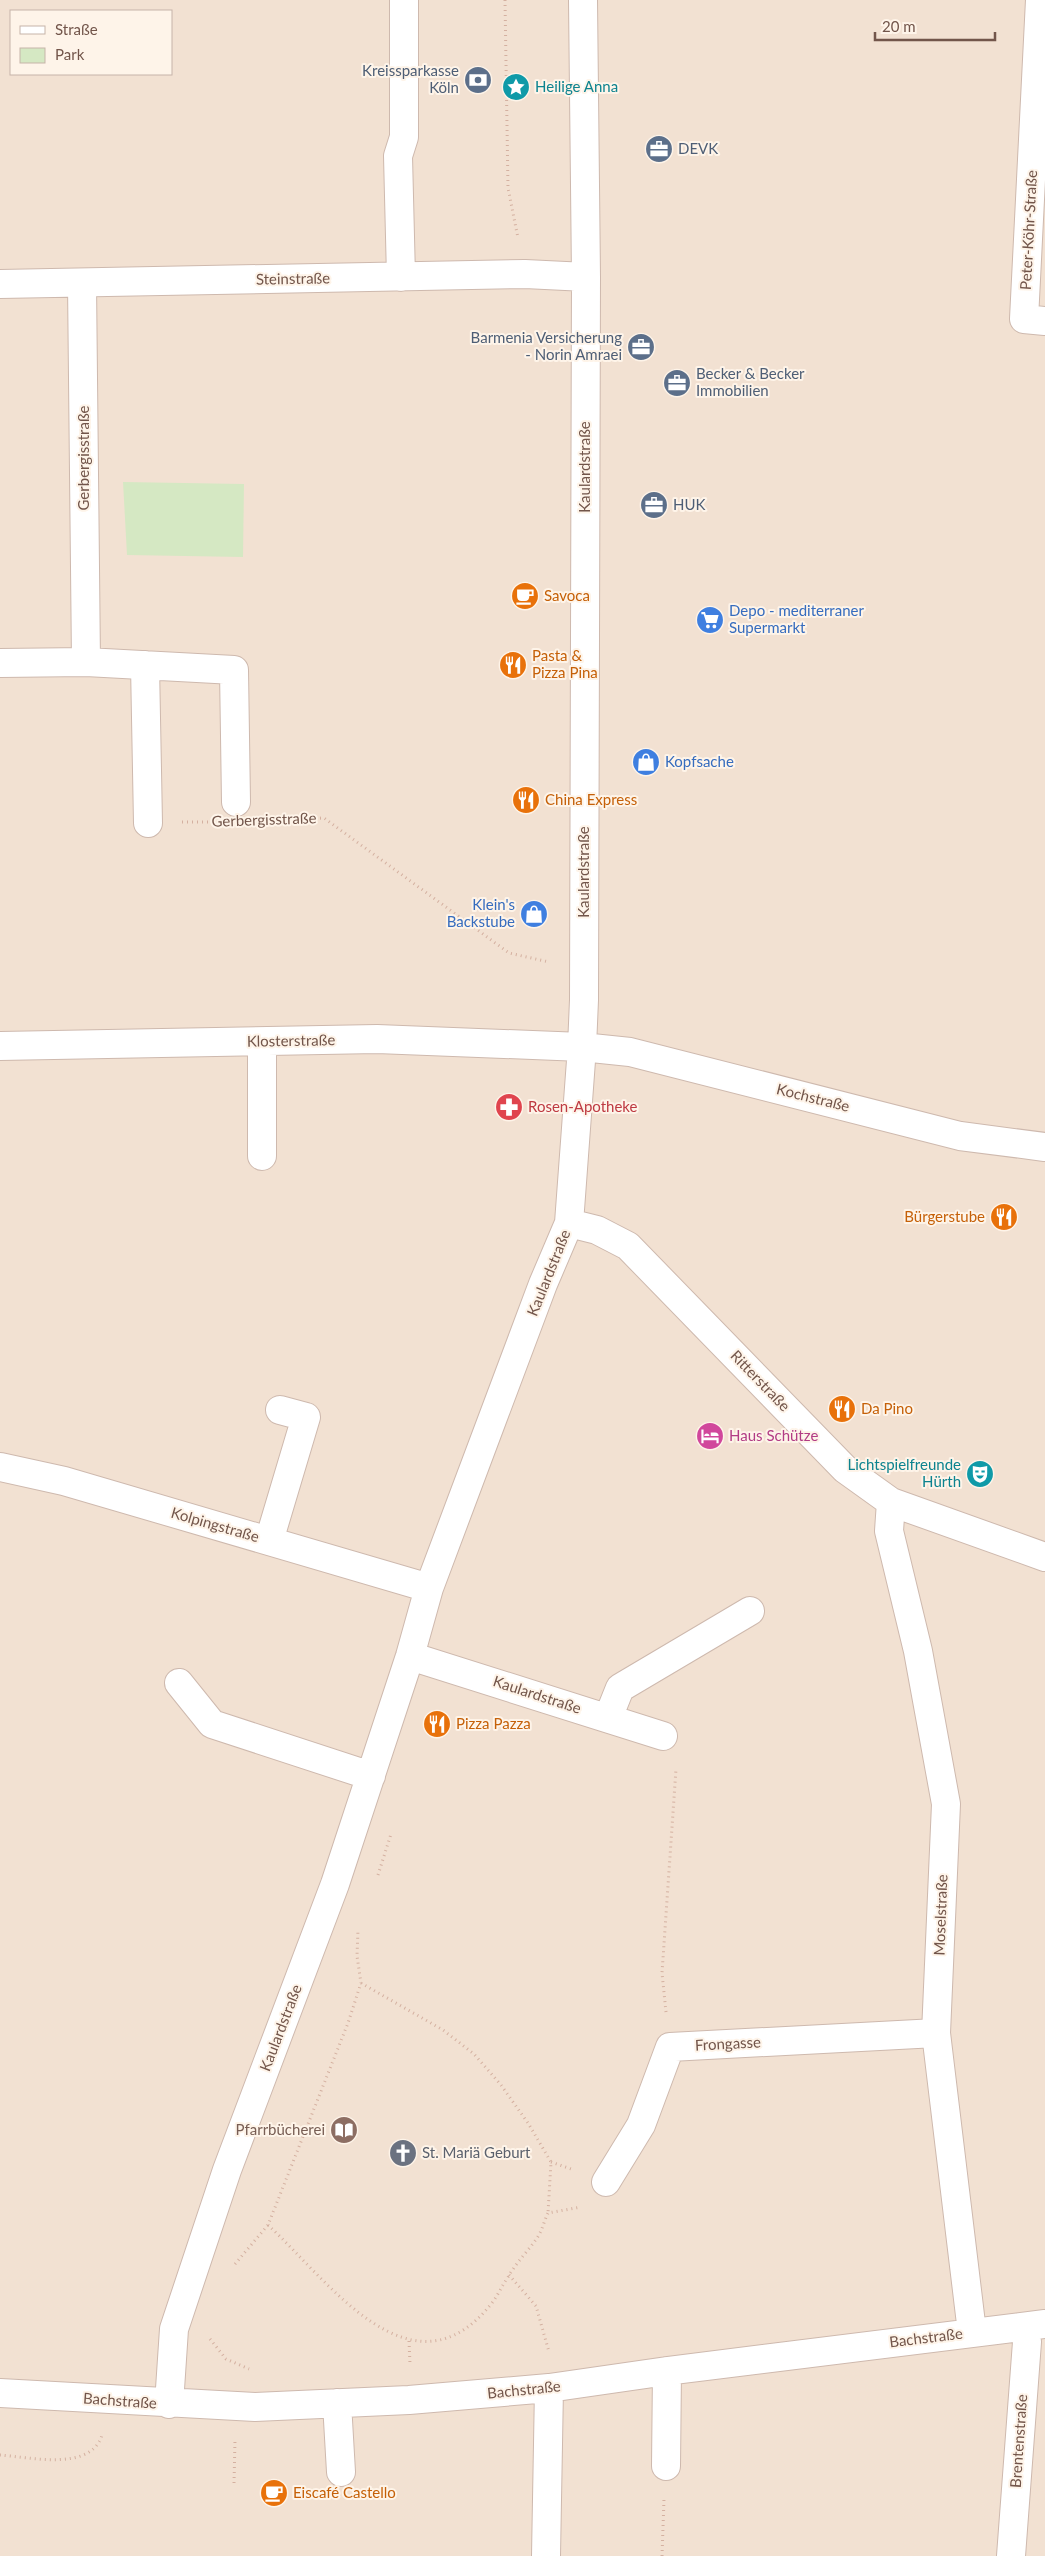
<svg xmlns="http://www.w3.org/2000/svg" width="1045" height="2556" viewBox="0 0 1045 2556" font-family="Lato,sans-serif">
	<rect width="100%" height="100%" fill="#fbf0e4"/>
	<!-- residential -->
	<path fill="#f2e1d2" fill-rule="evenodd" d="M0 0H1045V2556H0ZM11 11H171V74H11Z"/>
	<!-- green -->
	<path fill="#d5e8c3" d="M123 482 244 484 243 557 127 555Z"/>
	<g fill="none" stroke-linecap="round" stroke-linejoin="round">
		<!-- minor casing -->
		<g stroke="#ceb9ae" stroke-width="30">
			<path id="minor" d="M1040 0 1024 319 1045 321
				M401 277 398 156 404 137V0
				M82 283 86 662
				M0 284 525 274 586 277
				M0 663 86 662 234 670 236 802
				M145 665 148 823
				M0 1046 377 1039 582 1047 630 1052 960 1136 1045 1147
				M262 1156V1042
				M569 1223 597 1230 628 1246 845 1469 891 1502 1045 1557
				M0 1467 64 1481 429 1588
				M891 1502 889 1531 918 1651 946 1804 936 2033 972 2332
				M269 1541 306 1417 280 1410
				M410 1656 663 1736
				M179 1683 212 1724 371 1776
				M608 1718 620 1688 750 1611
				M606 2182 641 2125 670 2047 936 2033
				M0 2393 255 2407 409 2400 549 2388 667 2371 1045 2324
				M337 2403 341 2472
				M169 2404 174 2329 227 2170 335 1884 410 1656 429 1588 543 1284 569 1223 582 1047 584 1000 586 277 583 0
				M666 2466 667 2371
				M546 2556 549 2388
				M1011 2556 1027 2342 1025 2327"/>
		</g>
		<!-- path -->
		<path stroke="#d4b0a0" stroke-width="3" stroke-dasharray="1 4" stroke-linecap="butt" d="M505 0 508 188 518 238
			M265 820 324 818 509 953 549 962
			M182 822H209
			M378 1875 391 1834
			M361 1983 443 2030 474 2054 501 2085 528 2123 551 2162 548 2213
			M666 2012 662 1973 676 1769
			M551 2162 574 2170
			M268 2225C328 2280 412 2404 492 2303 498 2295 502 2286 508 2277 516 2263 528 2251 537 2238 542 2231 544 2221 548 2213L581 2207
			M235 2264 268 2225 348 2023 361 1983 357 1956 358 1930
			M509 2275 536 2306 549 2352
			M210 2339 226 2359 249 2369
			M409 2341 410 2364
			M0 2455C29 2457 91 2472 102 2435
			M234 2483 235 2440
			M662 2556 664 2499"/>
		<!-- minor -->
		<use href="#minor" stroke="#fff" stroke-width="28"/>
	</g>
	<!-- icons -->
	<defs>
		<g id="bank-disc" transform="scale(1.4375)"><circle r="9.5" fill="#5c6f8a" stroke="#fef4e9"/><path d="M-6-4H6V4H-6ZM0-2.3a2.3 2.3 0 1 0 0 4.6a2.3 2.3 0 1 0 0-4.6Z" fill="#fff"/></g>
		<g id="sight-disc" transform="scale(1.4375)"><circle r="9.5" fill="#0f9aa8" stroke="#fef4e9"/><path d="M0-6L1.8-2.2L6-1.7L2.9 1.2L3.7 5.4L0 3.3L-3.7 5.4L-2.9 1.2L-6-1.7L-1.8-2.2Z" fill="#fff"/></g>
		<g id="office-disc" transform="scale(1.4375)"><circle r="9.5" fill="#5c6f8a" stroke="#fef4e9"/><path d="M-6-3h4V-5.5h4V-3h4V5H-6ZM-1-4.5V-3h2v-1.5ZM-6 0V1H6V0Z" fill="#fff"/></g>
		<g id="cafe-disc" transform="scale(1.4375)"><circle r="9.5" fill="#e8710a" stroke="#fef4e9"/><path d="M-5.5-4.5H6V0H3Q3 3.5 0 3.5H-2.5Q-5.5 3.5-5.5 0ZM3-3.2v2h1.7v-2ZM-6 4.5H4V6H-6Z" fill="#fff"/></g>
		<g id="supermarket-disc" transform="scale(1.4375)"><circle r="9.5" fill="#3f7fe0" stroke="#fef4e9"/><path d="M-6-5.5h2.5l.6 2H6L4.5 2H-2.5L-4.4-4H-6ZM-1.5 3.2a1.3 1.3 0 1 0 .1 0ZM3 3.2a1.3 1.3 0 1 0 .1 0Z" fill="#fff"/></g>
		<g id="restaurant-disc" transform="scale(1.4375)"><circle r="9.5" fill="#e8710a" stroke="#fef4e9"/><path d="M-5-6h1v4h1v-4h1v4h1v-4h1v5L-1.5 .5V6h-2V.5L-5-1ZM5-6V6H3V1.5H1.5Q1.5-4 5-6Z" fill="#fff"/></g>
		<g id="shop-disc" transform="scale(1.4375)"><circle r="9.5" fill="#3f7fe0" stroke="#fef4e9"/><path d="M-5-2.5h2.3a2.7 3.5 0 0 1 5.4 0H5L5.5 6h-11ZM-1.5-2.5h3a1.5 2.3 0 0 0-3 0Z" fill="#fff"/></g>
		<g id="pharmacy-disc" transform="scale(1.4375)"><circle r="9.5" fill="#e0444e" stroke="#fef4e9"/><path d="M-2-6h4v4h4v4h-4v4h-4v-4h-4v-4h4Z" fill="#fff"/></g>
		<g id="hotel-disc" transform="scale(1.4375)"><circle r="9.5" fill="#d1479c" stroke="#fef4e9"/><path d="M-6-4.5h1.5V1H6V5H4.5V3h-9V5H-6ZM-4 0a1.8 1.8 0 1 1 3.6 0ZM.5 0V-2.5h3Q6-2.5 6 0Z" fill="#fff"/></g>
		<g id="theatre-disc" transform="scale(1.4375)"><circle r="9.5" fill="#0f9aa8" stroke="#fef4e9"/><path d="M-5-5.5Q0-4 5-5.5V0Q5 5 0 6Q-5 5-5 0ZM-3.3-2.5H-1v1.5H-3.3ZM1-2.5H3.3v1.5H1ZM-2.8 1Q0 5.5 2.8 1Z" fill="#fff"/></g>
		<g id="library-disc" transform="scale(1.4375)"><circle r="9.5" fill="#8d6e63" stroke="#fef4e9"/><path d="M-6-4Q-3-5.5-.7-3.5V5Q-3 3-6 4ZM6-4Q3-5.5 .7-3.5V5Q3 3 6 4Z" fill="#fff"/></g>
		<g id="church-disc" transform="scale(1.4375)"><circle r="9.5" fill="#6b7280" stroke="#fef4e9"/><path d="M-1.2-6h2.4v3.5h3.3v2.4h-3.3V6h-2.4V-.1h-3.3v-2.4h3.3Z" fill="#fff"/></g>
	</defs>
	<g fill-rule="evenodd">
		<use href="#bank-disc" x="478" y="80"/>
		<use href="#sight-disc" x="516" y="87"/>
		<use href="#office-disc" x="659" y="149"/>
		<use href="#office-disc" x="641" y="347"/>
		<use href="#office-disc" x="677" y="383"/>
		<use href="#office-disc" x="654" y="505"/>
		<use href="#cafe-disc" x="525" y="596"/>
		<use href="#supermarket-disc" x="710" y="620"/>
		<use href="#restaurant-disc" x="513" y="665"/>
		<use href="#shop-disc" x="646" y="762"/>
		<use href="#restaurant-disc" x="526" y="800"/>
		<use href="#shop-disc" x="534" y="914"/>
		<use href="#pharmacy-disc" x="509" y="1107"/>
		<use href="#restaurant-disc" x="1004" y="1217"/>
		<use href="#restaurant-disc" x="842" y="1409"/>
		<use href="#hotel-disc" x="710" y="1436"/>
		<use href="#theatre-disc" x="980" y="1474"/>
		<use href="#restaurant-disc" x="437" y="1724"/>
		<use href="#library-disc" x="344" y="2130"/>
		<use href="#church-disc" x="403" y="2153"/>
		<use href="#cafe-disc" x="274" y="2493"/>
	</g>
	<g text-anchor="middle" stroke-width="4" stroke-linejoin="round" paint-order="stroke">
		<!-- service labels -->
		<g font-size="15" fill="#4e5e75" stroke="#fef4e9" text-anchor="start">
			<text x="459" y="76" text-anchor="end">Kreissparkasse<tspan x="459" dy="17">Köln</tspan></text>
			<text x="678" y="154">DEVK</text>
			<text x="622" y="343" text-anchor="end">Barmenia Versicherung<tspan x="622" dy="17">- Norin Amraei</tspan></text>
			<text x="696" y="379">Becker &amp; Becker<tspan x="696" dy="17">Immobilien</tspan></text>
			<text x="673" y="510">HUK</text>
		</g>
		<!-- culture labels -->
		<g font-size="15" fill="#0d838f" stroke="#fef4e9" text-anchor="start">
			<text x="535" y="92">Heilige Anna</text>
			<text x="961" y="1470" text-anchor="end">Lichtspielfreunde<tspan x="961" dy="17">Hürth</tspan></text>
		</g>
		<!-- street labels -->
		<g font-size="15" fill="#72554a" stroke="#fef4e9">
			<text transform="translate(1029 230) rotate(-87)" y="5">Peter-Köhr-Straße</text>
			<text transform="translate(293 279) rotate(-1)" y="5">Steinstraße</text>
			<text transform="translate(84 458) rotate(-90)" y="5">Gerbergisstraße</text>
			<text transform="translate(585 467) rotate(-90)" y="5">Kaulardstraße</text>
			<text transform="translate(264 820) rotate(-2)" y="5">Gerbergisstraße</text>
			<text transform="translate(584 872) rotate(-90)" y="5">Kaulardstraße</text>
			<text transform="translate(291 1041) rotate(-1)" y="5">Klosterstraße</text>
			<text transform="translate(813 1098) rotate(14)" y="5">Kochstraße</text>
			<text transform="translate(549 1273) rotate(-68)" y="5">Kaulardstraße</text>
			<text transform="translate(760 1381) rotate(46)" y="5">Ritterstraße</text>
			<text transform="translate(215 1525) rotate(16)" y="5">Kolpingstraße</text>
			<text transform="translate(537 1695) rotate(18)" y="5">Kaulardstraße</text>
			<text transform="translate(941 1915) rotate(-88)" y="5">Moselstraße</text>
			<text transform="translate(281 2028) rotate(-69)" y="5">Kaulardstraße</text>
			<text transform="translate(728 2044) rotate(-3)" y="5">Frongasse</text>
			<text transform="translate(926 2338) rotate(-7)" y="5">Bachstraße</text>
			<text transform="translate(524 2390) rotate(-6)" y="5">Bachstraße</text>
			<text transform="translate(120 2401) rotate(4)" y="5">Bachstraße</text>
			<text transform="translate(1019 2441) rotate(-86)" y="5">Brentenstraße</text>
		</g>
		<!-- food labels -->
		<g font-size="15" fill="#c56008" stroke="#fef4e9" text-anchor="start">
			<text x="544" y="601">Savoca</text>
			<text x="532" y="661">Pasta &amp;<tspan x="532" dy="17">Pizza Pina</tspan></text>
			<text x="545" y="805">China Express</text>
			<text x="985" y="1222" text-anchor="end">Bürgerstube</text>
			<text x="861" y="1414">Da Pino</text>
			<text x="456" y="1729">Pizza Pazza</text>
			<text x="293" y="2498">Eiscafé Castello</text>
		</g>
		<!-- shop labels -->
		<g font-size="15" fill="#366cbe" stroke="#fef4e9" text-anchor="start">
			<text x="729" y="616">Depo - mediterraner<tspan x="729" dy="17">Supermarkt</tspan></text>
			<text x="665" y="767">Kopfsache</text>
			<text x="515" y="910" text-anchor="end">Klein's<tspan x="515" dy="17">Backstube</tspan></text>
		</g>
		<!-- health labels -->
		<g font-size="15" fill="#be3a42" stroke="#fef4e9" text-anchor="start">
			<text x="528" y="1112">Rosen-Apotheke</text>
		</g>
		<!-- hotel labels -->
		<g font-size="15" fill="#b23c85" stroke="#fef4e9" text-anchor="start">
			<text x="729" y="1441">Haus Schütze</text>
		</g>
		<!-- education labels -->
		<g font-size="15" fill="#785e54" stroke="#fef4e9" text-anchor="end">
			<text x="325" y="2135">Pfarrbücherei</text>
		</g>
		<!-- worship labels -->
		<g font-size="15" fill="#5b616d" stroke="#fef4e9" text-anchor="start">
			<text x="422" y="2158">St. Mariä Geburt</text>
		</g>
	</g>
	<!-- legend -->
	<rect x="10" y="10" width="162" height="65" fill="#fef4e9" stroke="#c6b4a9"/>
	<rect x="20" y="26" width="25" height="8" fill="#ffffff" stroke="#c6b4a9"/>
	<text x="55" y="35" font-size="15" fill="#72554a">Straße</text>
	<rect x="20" y="48" width="25" height="15" fill="#d5e8c3" stroke="#c6b4a9"/>
	<text x="55" y="60" font-size="15" fill="#72554a">Park</text>
	<!-- scale -->
	<path d="M875 32v8h120v-8" fill="none" stroke="#72554a" stroke-width="2.5"/>
	<text x="882" y="32" font-size="15" fill="#72554a" stroke="#fef4e9" stroke-width="4" paint-order="stroke">20 m</text>
</svg>
